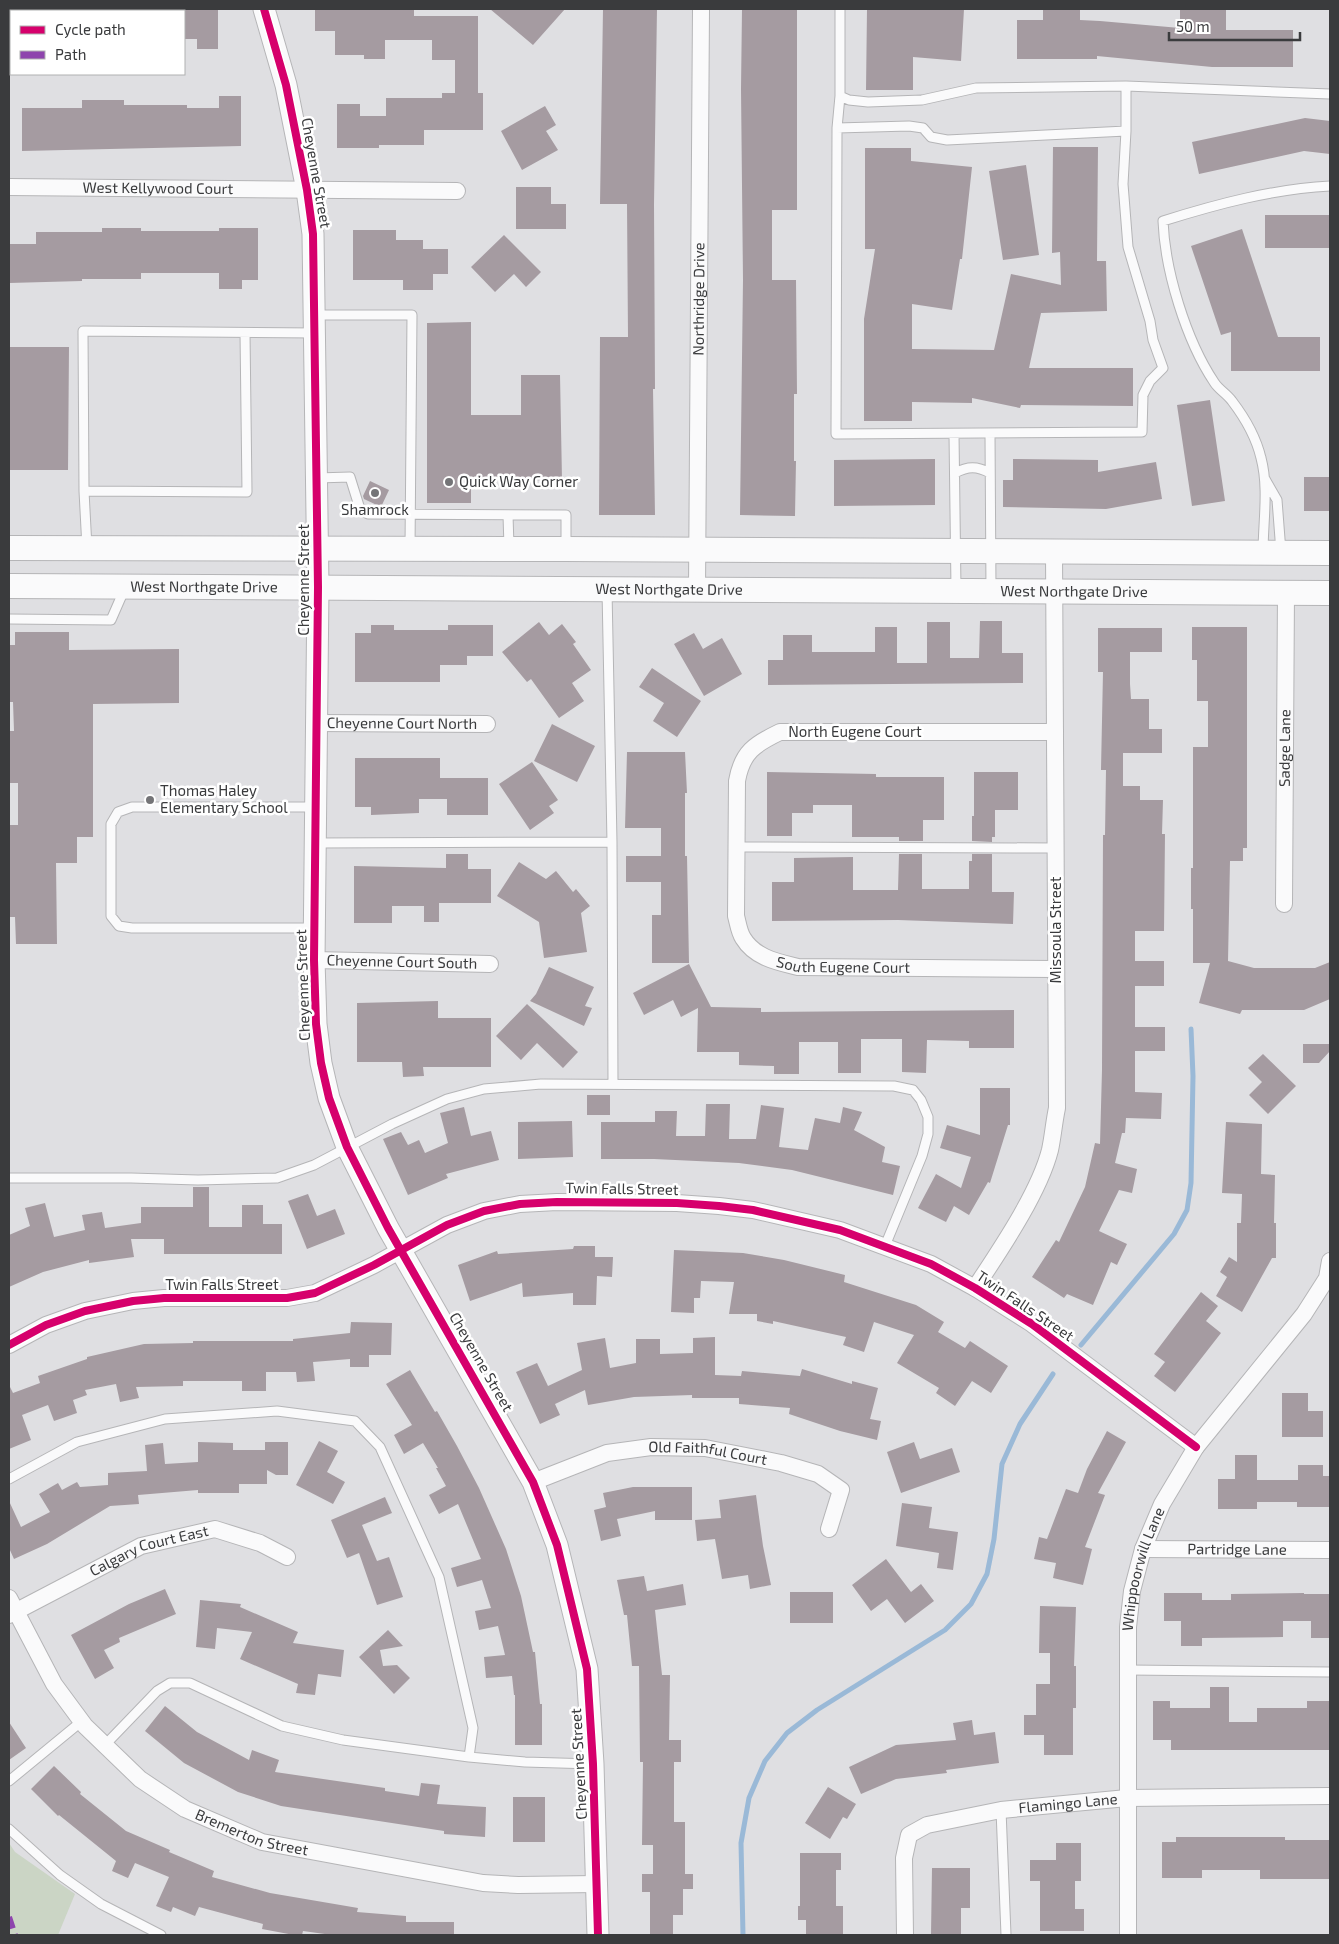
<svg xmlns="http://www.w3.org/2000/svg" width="1339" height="1944" viewBox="0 0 1339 1944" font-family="'Exo 2',sans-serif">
	<rect width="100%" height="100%" fill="#dfdfe2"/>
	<!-- green -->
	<path fill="#cbd5c5" d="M9 1843 15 1852 75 1894 58 1935H9Z"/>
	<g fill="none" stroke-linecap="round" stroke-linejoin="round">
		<!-- stream -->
		<path stroke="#9ab9d7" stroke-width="5" d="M1081 1345 1174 1234 1187 1210 1191 1183 1193 1076 1191 1029
			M743 1935 741 1843 749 1798 765 1761 787 1733 817 1710 945 1630 971 1604 987 1574 994 1539 1002 1464 1020 1424 1053 1374"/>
	</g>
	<!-- building -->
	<path fill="#a59ba1" d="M184 9H218V49H197V39H184Z
		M315 9H414V16H478V93H483V130H424V145H379V148H337V104H360V116H386V98H442V93H455V60H432V40H385V59H364V55H335V31H315Z
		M490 9H565L533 45Z
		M603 9H657L654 204 655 389H653L655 515H599L600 337H628L627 204H600Z
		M742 9H797V210H772V280H796L797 394H794V461H796L795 516 740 515 743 280 741 89Z
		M867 9H964L961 61 913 57V90H866Z
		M1043 9H1080V20L1100 21 1180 28V9H1226V30H1293V67H1212L1097 56V59H1017V20H1043Z
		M219 96H241V146L22 151V108H82V100H124V105H187V108H219Z
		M545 106 556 125 546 131 558 150 522 170 501 131Z
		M1305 118 1330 121V154L1304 151 1199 174 1192 142Z
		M1053 147H1098L1097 261H1106L1107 311 1041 313 1029 368H1133V406L1021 405 1020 408 972 398V403L912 402V421H864V319L875 249H865V148H911V161L972 167 962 259H960L952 310 912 304V349L994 350 1011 274 1061 285 1060 252 1052 253Z
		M1026 165 1039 255 1003 260 989 171Z
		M516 187H551V204H566V229H516Z
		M1265 215H1330V248H1265Z
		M102 228H141V231H219V228H258V280H242V289H219V273H141V279H82V281L9 283V244H36V232H102Z
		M1242 229 1278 337H1320V371H1231V332L1221 335 1191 246Z
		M353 230H396V240H423V249H448V274H433V290H403V280H353Z
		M504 235 541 272 526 287 514 274 495 292 471 267Z
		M471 322V415H521V375H560L562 480 471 481V503H427V323Z
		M9 347H69L68 470H9Z
		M1210 400 1225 501 1192 506 1177 405Z
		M935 459V505L834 506V460Z
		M1013 459 1098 460V472L1156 462 1162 499 1106 509 1003 507V480H1013Z
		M1304 477H1330V511H1304Z
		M370 481 389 490 381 507 364 499 363 496Z
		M980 621H1002V653H1023V683L768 685V660H783V635H812V652H875V627H897V663H927V622H950V658H979Z
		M539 622 549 635 562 624 576 642 573 644 591 670 572 683 584 701 559 718 531 679 527 682 502 652Z
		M371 625H394V630H448V625H493V656H467V665H440V682H355V633H371Z
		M1192 627H1247V848H1243V861H1230L1228 961 1254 968H1315L1330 962V999L1304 1010H1242L1240 1014 1199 1003 1210 963H1193V909H1191V868H1193V747H1208V701H1197V660H1192Z
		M1098 628H1162V652H1130V684L1131 699H1149V729H1162V753H1123V786H1140V800H1163L1162 834H1165L1164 931H1135V961H1164V986H1135V1027H1165V1051H1135V1092L1162 1093 1161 1119 1126 1118 1125 1133H1122L1115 1163 1137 1169 1132 1193 1119 1190 1099 1231 1127 1244 1117 1265 1111 1262 1093 1305 1067 1294 1064 1298 1032 1277 1056 1240 1059 1242 1085 1187 1095 1143 1100 1144 1102 1070 1103 835H1105L1106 770H1101L1103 672H1098Z
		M15 632H69V650L179 649V703L93 704V837H77V863H56L57 944H16L15 917H9V825H18V783H9V731H14L13 702H9V645H15Z
		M694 633 703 649 722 638 742 674 704 696 674 644Z
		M652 668 701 701 677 737 653 721 664 703 639 687Z
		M552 724 595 746 577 782 534 761Z
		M627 752H685L687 793H685V856H687L689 963H652V915H661V882H626V856H661V828H625Z
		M355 758H440V778H488V815H447V799H419V813L371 815V807H355Z
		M532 762 558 800 549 806 554 813 530 830 499 784Z
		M767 772 876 774V777H944V820H923V841H899V837H852V805H813V813H792V836H767Z
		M974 772H1018V810H995V837H992V842L972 841V816H974Z
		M446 854H468V869H491V903H439V922H424V906H392V923H354V866L446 868Z
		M899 854H922V889H969V861H972V854H992V892H1014L1013 924 898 920 772 921V882H794V858L853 857V890H898Z
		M519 862 546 879 556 871 573 892 576 889 590 906 581 913 587 952 544 958 539 922 497 896Z
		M689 964 711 1007 761 1008V1012L1014 1010V1048H969V1041L927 1040 926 1073 902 1072V1039H861V1073H838V1042H799V1074H774V1066L739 1065V1052H697L698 1008 681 1017 673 1000 644 1015 633 993Z
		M549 967 594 987 585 1006 592 1008 584 1026 530 1001 536 994Z
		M438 1001V1018H491V1067H423L424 1076 403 1077 402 1062H357V1003Z
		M527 1004 578 1052 563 1068 537 1043 521 1060 496 1036Z
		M1303 1044H1330V1051L1319 1063H1303Z
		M1263 1054 1296 1086 1268 1114 1249 1095 1262 1082 1248 1068Z
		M980 1088H1010V1125H1008L990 1183 988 1182 969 1215 954 1206 946 1222 918 1208 936 1174 961 1188 971 1157 940 1148 947 1125 980 1135Z
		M587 1095H610V1115H587Z
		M706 1104H730L729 1139H756L761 1105 784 1108 779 1147 808 1150 815 1118 840 1123 843 1107 862 1112 854 1130 885 1147 882 1162 900 1166 893 1195 792 1170 739 1163 654 1159H601V1122H655V1111H677L676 1136H705Z
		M464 1107 471 1136 491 1131 499 1160 446 1174 448 1178 408 1195 383 1139 401 1132 408 1145 419 1140 425 1153 448 1143 440 1113Z
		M572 1121 573 1157 518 1159V1122Z
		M1226 1122 1262 1124 1261 1174 1275 1175 1274 1223H1276V1258H1272L1242 1312 1216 1296 1227 1277 1220 1272 1229 1257 1237 1262V1223H1241L1242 1194 1222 1193Z
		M193 1187H209V1227H242V1205H263V1224H282V1254H164V1239H131L134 1257 89 1263V1260L43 1272 9 1287V1235L30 1226 25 1208 45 1203 54 1237 85 1230 82 1215 102 1212 105 1228 141 1223V1207H193Z
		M308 1194 317 1216 335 1209 345 1234 307 1249 288 1201Z
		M574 1246H595V1257H613L612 1277 597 1276 596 1305H573V1293L523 1297 522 1283 470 1301 458 1265 497 1251 498 1254 573 1249Z
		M674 1250 743 1253 784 1260 845 1275 844 1282 916 1305 944 1322 938 1332 965 1348 970 1341 1008 1366 991 1393 972 1381 955 1406 936 1393 939 1388 897 1363 914 1335 874 1322 864 1352 843 1345 846 1337 773 1321V1324L757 1321V1314H729L734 1282 701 1281 700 1298H694V1313L671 1312Z
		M1201 1292 1218 1306 1206 1321 1221 1333 1175 1392 1154 1376 1165 1362 1154 1354Z
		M351 1322 392 1323 391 1355H369V1367H350V1359L313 1362 315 1381 297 1382 296 1372H266V1391H242V1381H183V1386L136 1387 139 1398 120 1402 116 1384 85 1390 87 1395 73 1400 77 1413 54 1421 48 1405 22 1415 31 1440 9 1449V1385L13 1393 40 1383 38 1376 87 1359V1357L144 1344 193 1343V1341H293V1339L350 1333Z
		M715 1337V1375L741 1376 742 1371 800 1376 802 1369 852 1384V1381L878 1388 870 1419 881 1421 877 1440 840 1431 789 1414 790 1408 739 1404V1398H692V1395L634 1397 588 1405 585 1390 555 1404 560 1415 540 1424 516 1372 537 1363 548 1386 582 1370 577 1343 605 1338 610 1368 636 1363V1339H660V1354L693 1353V1338Z
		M410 1370 435 1412 437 1411 457 1446 479 1488 506 1549 521 1596 533 1652H535L540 1704H542V1745H515V1695H514L512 1676 486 1678 484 1657 505 1655 498 1626 479 1630 475 1611 491 1608 482 1580 457 1587 451 1568 481 1559 458 1504 439 1514 429 1495 446 1486 436 1468H438L423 1443 404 1454 394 1435 412 1425 386 1384Z
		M1282 1393H1308V1411H1323V1437H1282Z
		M1107 1431 1126 1442 1098 1493 1105 1495 1085 1547 1092 1549 1083 1585 1053 1578 1056 1563 1034 1559 1039 1537 1047 1539 1066 1489 1078 1493 1087 1469Z
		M319 1441 338 1451 327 1472 345 1482 333 1504 296 1485Z
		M198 1442 233 1443V1450H265V1442H288V1475H276L267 1470V1484H239V1493H198V1490L138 1495 139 1504 110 1506 47 1544 14 1559 9 1548V1501L21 1527 50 1512 39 1494 58 1483 62 1490 77 1482 80 1487 108 1485V1473L147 1471 145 1445 163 1443 165 1464 198 1462Z
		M914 1442 920 1459 952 1448 960 1472 901 1493 887 1452Z
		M1235 1455H1257V1480H1298V1465H1323V1476H1330V1507H1297V1502H1257V1509H1218V1479H1235Z
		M633 1487H692V1520H655V1511L617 1519 621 1536 601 1541 594 1510 606 1507 603 1493Z
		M756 1495 763 1546 771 1585 750 1589 748 1575 722 1579 715 1539 697 1541 695 1520 721 1518 719 1500Z
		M385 1497 392 1513 362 1525 377 1561 389 1557 403 1597 377 1605 359 1553 347 1558 331 1520Z
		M902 1503 932 1507 929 1528 958 1532 953 1570 937 1568 939 1553 896 1546Z
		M886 1559 911 1592 921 1584 934 1601 905 1623 887 1599 871 1611 852 1585Z
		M644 1576 647 1591 683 1584 686 1605 655 1610 662 1675H670L669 1740H681V1762H674V1822H685V1874H693V1889H683V1915H673V1935H650V1892H642V1874H653V1845H642L643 1762H640L639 1666H632L627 1615H624L617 1580Z
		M165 1589 176 1614 119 1638 120 1642 104 1650 114 1668 95 1679 71 1635 129 1604Z
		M790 1592H833V1623H790Z
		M1164 1593H1202V1600H1231V1594L1304 1593V1594H1330V1638H1311V1621H1283V1637L1202 1638V1646H1181V1621H1164Z
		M200 1600 241 1604 240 1607 298 1632 293 1643 344 1650 341 1677 318 1674 315 1695 296 1693 298 1684 240 1659 252 1632 217 1628 215 1649 196 1647Z
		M1040 1606 1076 1607 1074 1666H1076V1708H1073V1755H1044V1735H1024V1715H1036V1684H1050V1653H1039Z
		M388 1630 403 1646 380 1650 383 1666 397 1665 410 1678 394 1694 359 1657Z
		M1210 1687H1229V1722H1257V1708H1307V1701H1330V1750H1171V1740H1153V1701H1170V1708H1210Z
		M165 1706 197 1732 249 1760 252 1750 279 1760 275 1772 385 1788V1791L419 1796 421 1783 440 1785 437 1804 486 1807 485 1837 444 1834V1831L281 1806 238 1792 184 1763 145 1731Z
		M972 1720 974 1735 995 1732 999 1763 946 1770 947 1773 896 1779 861 1794 849 1767 896 1745 956 1740 953 1723Z
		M9 1722 26 1748 9 1760Z
		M54 1766 81 1792 80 1794 126 1831 170 1850 169 1852 214 1871 212 1877 270 1893 358 1908 357 1912 406 1916V1922H454V1935H332L303 1931 302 1935H294L262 1929 263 1924 199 1907 195 1916 173 1907 171 1912 156 1906 169 1877 135 1863 128 1878 112 1871 116 1861 59 1815 58 1816 31 1789Z
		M828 1787 856 1804 847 1819 843 1817 830 1839 805 1823Z
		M513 1797H545V1842H513Z
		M1176 1837H1285V1840H1330V1879H1260V1870H1202V1878H1162V1842H1176Z
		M1056 1843H1081V1881H1075V1909H1084V1931H1040V1881H1030V1860H1056Z
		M800 1853H841V1870H836V1906H843V1935H806V1920H798V1906H800Z
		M932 1868H970V1908H961V1935H931Z"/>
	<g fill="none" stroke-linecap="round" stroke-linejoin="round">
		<!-- service casing -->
		<g stroke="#b5b5b7" stroke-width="11">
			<path id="service" d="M840 9V96L849 100 868 102 922 100 976 88 1126 86 1330 94
				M1126 86V131
				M909 126 923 128 931 137 947 140 1126 131 1123 184 1128 247 1150 321 1153 340 1163 368 1150 381 1143 395 1142 432 836 434 837 128Z
				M837 128 840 96
				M315 315H412L410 549
				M954 434 956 589
				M990 434 991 590
				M955 473C968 466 977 466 990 473
				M317 478 350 477 360 509 368 514 566 515V548
				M1265 479 1277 500 1281 552
				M84 491 247 492 245 333
				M508 515 509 547
				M87 548 84 491 83 331 315 333
				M1263 553C1263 522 1269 488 1261 458 1256 437 1245 418 1232 401 1227 394 1218 389 1214 382 1186 340 1165 271 1163 221 1217 204 1273 189 1330 186
				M607 590 612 842
				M9 619 111 620 125 588
				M316 843 612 842 613 1084
				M736 847 1056 848
				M315 928H132L119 926 111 916V824L118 812 132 807H315
				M9 1178H131L198 1180 277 1178 314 1165 392 1124 447 1099 484 1089 541 1084 894 1086 913 1090 921 1100 928 1117V1134L922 1156 885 1246
				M9 1479 77 1442 165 1419 277 1411 355 1421 380 1447 439 1577 473 1728 469 1757 525 1762 593 1764
				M1128 1670 1330 1672
				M105 1745 157 1691 170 1683H190L282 1726 343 1740 469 1757
				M9 1781 82 1721
				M1001 1810 1006 1935
				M9 1829 60 1875 101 1904 161 1935"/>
		</g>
		<!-- minor casing -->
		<g stroke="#b5b5b7" stroke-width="18">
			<g id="minor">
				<path id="s1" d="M9 187 457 191"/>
				<path id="s2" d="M697 589 701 9"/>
				<path id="s3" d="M317 723 487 724"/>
				<path id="s4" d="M1055 732H780C755 744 742 752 737 781L736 916C738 923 739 932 743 938 755 958 778 962 798 967L1056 969"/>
				<path id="s5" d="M1284 904 1286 592"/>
				<path id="s6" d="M314 960 490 964"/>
				<path d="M975 1288C1000 1250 1039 1193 1050 1150 1053 1136 1054 1122 1057 1108L1054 552"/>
				<path d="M9 1345 46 1325 85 1311 133 1301 164 1298H287L315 1293 374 1265 447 1225 484 1211 520 1204 557 1202 677 1203 719 1206 753 1210 840 1230 931 1264 975 1288 1032 1324 1196 1447"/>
				<path id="s7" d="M533 1482 607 1453 651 1447 705 1448 781 1463 818 1474 841 1490 829 1529"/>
				<path id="s8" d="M1143 1549 1330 1550"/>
				<path id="s9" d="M9 1598 54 1684 85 1726 140 1779 185 1809 262 1842 483 1883 518 1885 597 1884"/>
				<path id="s10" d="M9 1615 141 1546 215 1529 260 1543 287 1557"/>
				<path id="s11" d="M905 1935 904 1858 909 1835 927 1825 1001 1810 1127 1798 1330 1796"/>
				<path id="s12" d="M1128 1935V1627L1132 1591 1143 1549 1162 1504 1196 1447 1304 1314 1327 1278 1330 1261"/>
			</g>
		</g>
		<!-- tertiary casing -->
		<g stroke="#b5b5b7" stroke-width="23">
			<path id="tertiary" d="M264 9 286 85 307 190 313 234 318 587 314 960 316 1024 321 1063 329 1098 347 1147 388 1228 533 1482 557 1545 587 1669 593 1764 598 1935"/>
		</g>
		<!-- secondary casing -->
		<g stroke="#b5b5b7" stroke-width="26">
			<g id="secondary">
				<path d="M9 548 566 549 1330 553"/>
				<path id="s13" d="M9 586 1330 593"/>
			</g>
		</g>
		<!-- service -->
		<use href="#service" stroke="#fafafb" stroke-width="9"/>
		<!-- minor -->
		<use href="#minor" stroke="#fafafb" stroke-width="16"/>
		<!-- tertiary -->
		<use href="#tertiary" stroke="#fafafb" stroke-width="21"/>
		<!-- secondary -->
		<use href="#secondary" stroke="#fafafb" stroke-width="24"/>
		<!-- quiet -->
		<path stroke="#8e44ad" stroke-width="6" stroke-dasharray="12 6" stroke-linecap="butt" d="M9 1917 15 1935"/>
		<!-- cycleway casing -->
		<g stroke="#fff" stroke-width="11">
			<path id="cycleway" d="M264 9 286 85 307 190 313 234 318 587 314 960 316 1024 321 1063 329 1098 347 1147 388 1228 533 1482 557 1545 587 1669 593 1764 598 1935
				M9 1345 46 1325 85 1311 133 1301 164 1298H287L315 1293 374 1265 447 1225 484 1211 520 1204 557 1202 677 1203 719 1206 753 1210 840 1230 931 1264 975 1288 1032 1324 1196 1447"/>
		</g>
		<!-- cycleway -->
		<use href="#cycleway" stroke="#d6006c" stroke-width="8"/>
	</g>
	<!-- markers -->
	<g fill="#747477" stroke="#fff" stroke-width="2">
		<circle cx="449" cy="482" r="5"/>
		<circle cx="375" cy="493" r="5"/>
		<circle cx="150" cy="800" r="5"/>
	</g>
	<g text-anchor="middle" stroke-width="5" stroke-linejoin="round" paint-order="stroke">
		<!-- street labels -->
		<g font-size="15" fill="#3a3b3d" stroke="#fff">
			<text transform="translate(316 173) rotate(80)" y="5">Cheyenne Street</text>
			<text dy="5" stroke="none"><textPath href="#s1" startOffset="149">West Kellywood Court</textPath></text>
			<text dy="5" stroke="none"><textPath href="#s2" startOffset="290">Northridge Drive</textPath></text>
			<text transform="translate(304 580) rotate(-90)" y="5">Cheyenne Street</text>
			<text dy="5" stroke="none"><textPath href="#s13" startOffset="195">West Northgate Drive</textPath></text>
			<text dy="5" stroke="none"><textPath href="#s13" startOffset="660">West Northgate Drive</textPath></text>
			<text dy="5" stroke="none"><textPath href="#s13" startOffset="1065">West Northgate Drive</textPath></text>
			<text dy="5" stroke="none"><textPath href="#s3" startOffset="85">Cheyenne Court North</textPath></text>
			<text x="855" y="737">North Eugene Court</text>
			<text dy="5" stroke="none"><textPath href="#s5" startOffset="156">Sadge Lane</textPath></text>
			<text transform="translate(1056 930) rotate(-90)" y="5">Missoula Street</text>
			<text dy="5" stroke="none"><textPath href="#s6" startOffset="88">Cheyenne Court South</textPath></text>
			<text dy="5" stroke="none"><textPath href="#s4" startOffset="611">South Eugene Court</textPath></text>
			<text transform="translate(303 985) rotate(-92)" y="5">Cheyenne Street</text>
			<text transform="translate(622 1189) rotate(1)" y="5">Twin Falls Street</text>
			<text x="222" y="1290">Twin Falls Street</text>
			<text transform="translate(1025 1306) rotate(34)" y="5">Twin Falls Street</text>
			<text transform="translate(481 1362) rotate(60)" y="5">Cheyenne Street</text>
			<text dy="5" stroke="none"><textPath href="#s7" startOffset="181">Old Faithful Court</textPath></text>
			<text dy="5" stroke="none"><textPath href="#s8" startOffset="94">Partridge Lane</textPath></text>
			<text dy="5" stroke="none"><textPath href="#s10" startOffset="155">Calgary Court East</textPath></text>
			<text dy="5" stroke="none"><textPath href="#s12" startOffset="368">Whippoorwill Lane</textPath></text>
			<text transform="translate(579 1764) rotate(-93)" y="5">Cheyenne Street</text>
			<text dy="5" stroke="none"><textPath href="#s11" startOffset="264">Flamingo Lane</textPath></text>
			<text dy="5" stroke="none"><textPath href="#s9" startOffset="351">Bremerton Street</textPath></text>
		</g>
		<!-- poi labels -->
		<g font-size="15" fill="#3a3b3d" stroke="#fff" text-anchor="start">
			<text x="459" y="487">Quick Way Corner</text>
			<text x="375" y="515" text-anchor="middle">Shamrock</text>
			<text x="160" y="796">Thomas Haley<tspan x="160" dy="17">Elementary School</tspan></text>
		</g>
	</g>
	<!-- border -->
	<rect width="1339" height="1944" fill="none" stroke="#3a3b3d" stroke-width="20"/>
	<!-- legend -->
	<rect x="10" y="10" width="175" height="65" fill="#ffffff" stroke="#b0b1b1"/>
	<rect x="20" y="26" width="25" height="8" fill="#d6006c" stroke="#b0b1b1"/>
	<text x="55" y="35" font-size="15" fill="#3a3b3d">Cycle path</text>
	<rect x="20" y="51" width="25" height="8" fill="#8e44ad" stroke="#b0b1b1"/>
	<text x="55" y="60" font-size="15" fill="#3a3b3d">Path</text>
	<!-- scale -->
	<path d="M1169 32v8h131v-8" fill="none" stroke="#3a3b3d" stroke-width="2.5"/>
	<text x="1176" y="32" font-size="15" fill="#3a3b3d" stroke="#ffffff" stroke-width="4" paint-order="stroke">50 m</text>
</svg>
